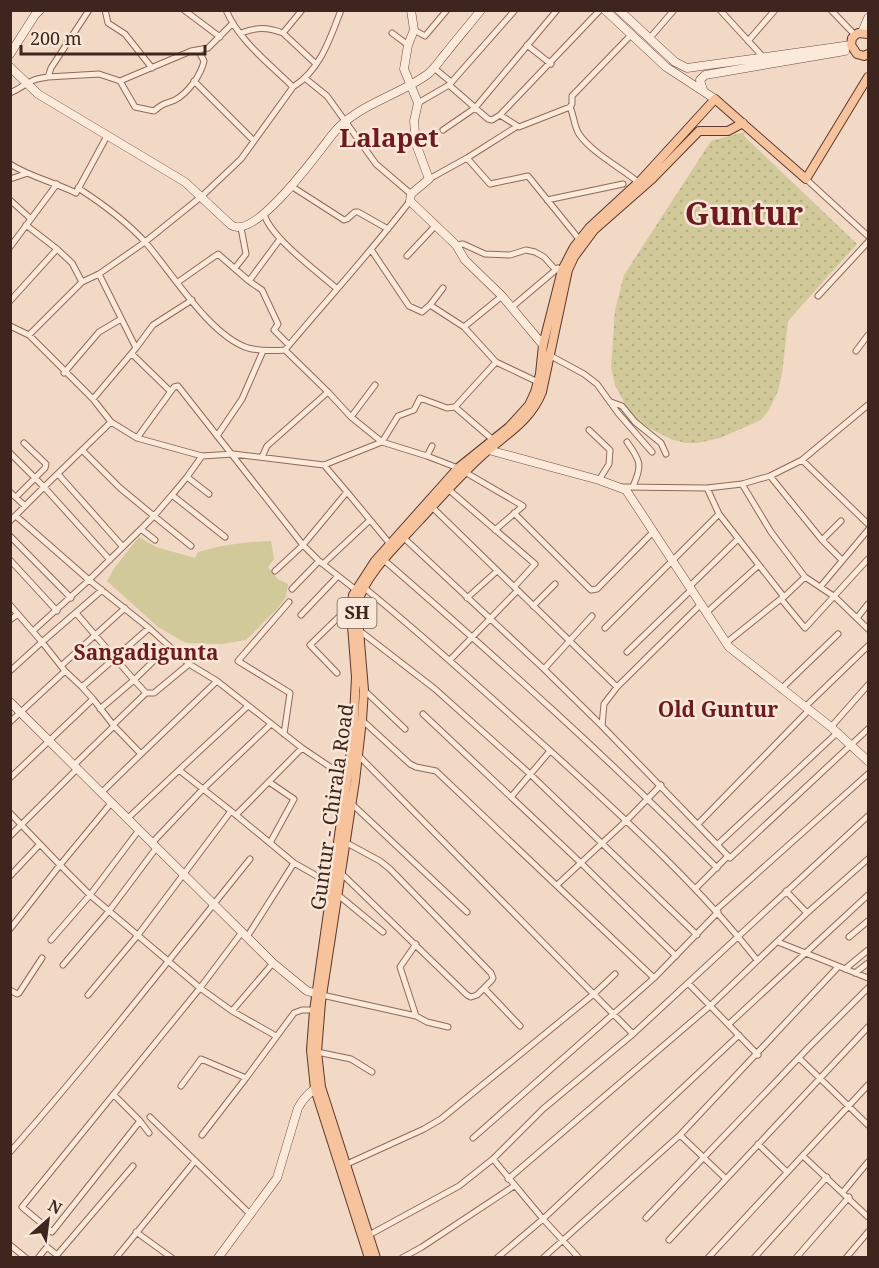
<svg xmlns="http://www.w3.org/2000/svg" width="879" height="1268" viewBox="0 0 879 1268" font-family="'Noto Serif',serif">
	<defs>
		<pattern id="park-dots" width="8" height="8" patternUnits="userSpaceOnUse" patternTransform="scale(1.5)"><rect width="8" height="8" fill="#d1c999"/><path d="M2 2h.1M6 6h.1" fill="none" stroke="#b4ac83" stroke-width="1.8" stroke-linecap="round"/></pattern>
	</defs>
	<rect width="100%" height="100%" fill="#f1d9c6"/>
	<!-- grass -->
	<path fill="#d1c999" d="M139 537 156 547 195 558 198 552C222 545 245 542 271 541L274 559 268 567 278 579 288 584 286 597 276 610 246 640 223 644 186 643 158 627 107 581 115 567Z"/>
	<!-- park -->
	<path fill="url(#park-dots)" d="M745 132 744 136 857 244 788 321 782 374 778 391 769 410 761 420 720 438 697 443H686L673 440 649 428 637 420 627 408 615 385 611 367 615 310 624 275 711 141Z"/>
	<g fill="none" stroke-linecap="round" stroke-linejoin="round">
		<!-- street casing -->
		<g stroke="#8f695a" stroke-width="7">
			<path id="street" d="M89 10 51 68 48 77 99 74 120 81 191 51 208 48 233 23
				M105 10 108 23 125 34 152 68
				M184 10 220 37
				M226 10C239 41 270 64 293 87
				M720 10 764 58
				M831 10 855 35
				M414 30 425 36 447 10
				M241 33C257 27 267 27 283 33L302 10
				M283 33 316 64
				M392 33 408 45
				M649 39 674 10
				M748 41 775 10
				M527 45 551 64
				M434 68 451 82
				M306 79 327 96 376 164 411 194
				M120 81 135 107 154 111C165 102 163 105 175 100 188 93 201 75 204 61L198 50
				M194 81 254 141
				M449 85 488 119 492 120 500 115 519 127 570 107 572 104V96L631 35
				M10 93C28 85 26 80 48 77
				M418 103 449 85 515 10
				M570 107C574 116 574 126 579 134 592 153 620 167 638 182
				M500 115 600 10
				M443 130 475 108 557 10
				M467 158 516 127
				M10 164C30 177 54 182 76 193L107 136
				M10 179 25 174
				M429 179 467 158 490 184 528 176 579 239
				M806 179 868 236
				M291 186 344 220 347 219 355 212H358L388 229
				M78 188C103 204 126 221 146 243 172 273 210 336 248 348 260 351 272 351 285 350 326 301 370 253 410 201
				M10 200 31 219
				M547 200 623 184
				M264 214C271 238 317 271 336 288
				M26 225 57 249
				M456 245 463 244 485 254 510 255 526 250 535 252 544 257 555 269
				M10 247 57 184
				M372 251 409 306 422 312 430 305 464 327
				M407 256 436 225
				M235 268 246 254 241 228
				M99 274 136 348
				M249 281 262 290 278 324 274 330 289 345
				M178 282 218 254 249 281 280 239
				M502 296 464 327 496 362 538 382
				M818 296 868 242
				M10 301 57 249 72 263 82 282
				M430 305 443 288
				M512 307 558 268
				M10 326 29 335 93 399 111 422 137 438 202 456 233 454 324 465 382 442 427 456 458 468 523 506 495 530
				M29 335 82 282 99 274 145 242 202 196 241 159 293 87C320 70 330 39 341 10
				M285 350 328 392 351 417 382 442 398 416 414 410 420 398 447 408 455 407 496 362
				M856 351 868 335
				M132 354 170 391
				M549 355 584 374 597 384 618 413 652 452
				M64 373 99 332 121 319
				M93 399 136 348 153 325 192 300
				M611 402 622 406 635 422 661 443 666 454
				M455 407 492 439
				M351 417 375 385
				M589 430 610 450 609 464 599 480
				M217 436 242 399 263 351
				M137 438 174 387 178 386 303 545 319 561 356 590
				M627 442C640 460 643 465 633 486
				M82 450 120 488 154 516 141 529 155 540
				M10 453 35 478 45 468 46 464 24 443
				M202 456 187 477 209 494
				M427 456 432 446
				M262 457 267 446 328 392
				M802 460 868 524
				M58 474 123 547
				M770 476 822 540 842 560
				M187 477 172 495 225 537
				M742 484 771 532 805 577 835 597 868 629
				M622 487 707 488 742 484 770 476 802 460 868 405
				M707 488 719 514 784 597 805 577
				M448 489 535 564 514 587
				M10 492 25 506 44 487 35 478 16 497
				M347 492 390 544
				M172 495 154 516 191 546
				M432 507 617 687
				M514 513 591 590 597 589 654 531
				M16 516 89 580 33 631
				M10 521 25 506
				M141 529 89 580 149 628 189 664 217 681 302 748 348 779
				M10 536 71 598
				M404 538 544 669 592 616
				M822 540 841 521
				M10 560 57 611
				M110 560 44 487 111 422
				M384 560C498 659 611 760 717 868
				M323 564 370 520
				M275 571 303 545 347 492 324 465
				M362 586C429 640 491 698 555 755 626 820 697 884 757 960
				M821 586 868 530
				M689 587 738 539
				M292 589 319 561
				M467 598 497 571
				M781 599 805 628 868 559
				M10 605 42 642 102 590
				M700 605 617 687 604 704 602 726 730 858 868 729
				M533 606 555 584
				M76 613 134 680 169 646
				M706 613 759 565
				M301 615 338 576
				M857 618 868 604
				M10 620 18 614
				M605 628 719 514
				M360 631 435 689 530 774 697 935
				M726 643 782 598
				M627 652 691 590
				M450 660 517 591
				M61 666 125 608
				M544 669 602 726
				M10 671 42 642 65 671 10 722
				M65 671 82 687 149 628
				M337 673 310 645 351 605
				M781 689 838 634
				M364 690 405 729
				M248 706 179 770 203 789 271 724
				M805 707 868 646
				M100 709 134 680 146 693H154L189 664
				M423 714 581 863 676 956
				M362 720 410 764 416 767 436 771 654 978
				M113 725 146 693
				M831 727 868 685
				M284 734 290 693 238 661 289 602
				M141 754 217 681
				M358 755 633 1034
				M74 765 114 726 93 699
				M10 778 93 699 82 687
				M269 782 294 799 270 843 294 863 331 884
				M102 792 141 754 114 726
				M511 797 550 751
				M352 804 467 912
				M10 813 60 865 112 802
				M236 815 270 843
				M128 818 179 770
				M698 824 809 710
				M10 836 78 768
				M152 843 203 789 236 815 302 748
				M718 844 838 732
				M340 872 467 995 471 997 477 995 492 980 493 978 491 973 390 869 380 861 345 842
				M10 876 40 844
				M557 885 627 820 661 785
				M696 888 728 856
				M786 891 807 913
				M337 894 383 932
				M716 910 868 774
				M10 929 60 865 90 895 200 988 232 1011 276 1036
				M247 937 294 863
				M849 937 868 921
				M51 940 90 895 139 830
				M778 942 868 978
				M416 944 400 967 416 1016
				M63 965 109 911 157 847
				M845 969 868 950
				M855 973 868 963
				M688 983 758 1055
				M484 988 520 1026
				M10 990 17 994 19 993 42 958
				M88 995 138 935 231 811
				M322 995 416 1016 427 1022 448 1027
				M232 1011 273 963
				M729 1024 868 895
				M317 1052 351 1059 372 1072
				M799 1058 868 1125
				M181 1086 201 1059 246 1078 294 1013 302 1010H314
				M114 1095 140 1121 52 1232 22 1207 200 988 242 932
				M150 1117 251 1215
				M140 1121 149 1133
				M202 1135 246 1078
				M680 1135 726 1179
				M473 1138 654 978 718 912
				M758 1144 787 1172
				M10 1152C94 1057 171 957 250 859
				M803 1156 868 1217
				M493 1159 543 1219 579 1258
				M347 1164 424 1129 441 1119 595 993 615 974
				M508 1179 711 1005 807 913 868 859
				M843 1192 868 1162
				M646 1218 809 1047 868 988
				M136 1232 172 1258
				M369 1235 459 1186 493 1159 543 1109 633 1034 868 816
				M669 1240 868 1027
				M10 1245 26 1258
				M38 1258 47 1247 57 1255 133 1166
				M116 1258 195 1161
				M402 1258 422 1247 514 1186
				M497 1258 543 1219 739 1035
				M543 1258 680 1135 838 967
				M708 1258 868 1085
				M754 1258 827 1177
				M796 1258 849 1197
				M846 1258 868 1232"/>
		</g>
		<!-- secondary casing -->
		<g stroke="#704a3d" stroke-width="9">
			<path id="secondary" d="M411 10 414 30 408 45 404 69 418 103 414 121 416 144 429 179 411 194 410 201 456 245 465 260 502 296 543 345
				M605 10 666 67 715 99
				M619 10 675 62 687 68 851 45
				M862 32 868 18
				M10 54 35 15 40 10
				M10 67 38 94 185 182 231 225C255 241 318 153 332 135 355 105 398 96 428 74 435 68 440 60 446 53 457 39 469 25 481 10
				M703 90 700 80 705 75 845 51
				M485 449 599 480 626 490 729 647 831 727 868 761
				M10 702 273 963 307 991 322 995
				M218 1258 277 1178 298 1108C302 1100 311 1090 319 1087"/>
		</g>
		<!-- primary casing -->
		<g stroke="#5c382e" stroke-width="10">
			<path id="primary" d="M868 34 858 33 852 38 851 45 857 54 864 56 868 54
				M369 1258 315 1089 311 1050 314 1011 353 737 356 677 351 613 353 595 375 561 458 468 509 427 529 405 535 392 540 374 543 345 562 270 574 247 589 228 641 180 715 99 806 179 868 77
				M376 1258 321 1087 317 1052 321 1002 355 781 362 720 364 690 357 606C363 576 398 544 419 521 441 497 462 473 486 452 508 433 531 420 542 392L568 270 574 257 594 230 652 179 699 131H728L743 123"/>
		</g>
		<!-- street -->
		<use href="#street" stroke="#fbe9da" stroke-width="5"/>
		<!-- secondary -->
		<use href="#secondary" stroke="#fbe9da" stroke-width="8"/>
		<!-- primary -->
		<use href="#primary" stroke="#f6c39c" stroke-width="8"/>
	</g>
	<g text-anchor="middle" stroke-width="5" stroke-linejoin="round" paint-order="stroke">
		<!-- shield labels -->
		<rect fill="#f8e6d6" stroke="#766056" stroke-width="1.5" x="337.5" y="598" width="39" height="30" rx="4.5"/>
		<g font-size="18" font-weight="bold" fill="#3e261f">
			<text x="357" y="619">SH</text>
		</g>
		<!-- street labels -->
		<g font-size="20" fill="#3e261f" stroke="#f8e6d6">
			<text transform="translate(332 807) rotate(-82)" y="7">Guntur - Chirala Road</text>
		</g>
		<!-- neighbourhood labels -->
		<g font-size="21" font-weight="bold" fill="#6d1b1f" stroke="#f8e6d6">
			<text x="146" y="660">Sangadigunta</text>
			<text x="718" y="717">Old Guntur</text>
		</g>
		<!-- district labels -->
		<g font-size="26" font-weight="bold" fill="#6d1b1f" stroke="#f8e6d6">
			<text x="389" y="147">Lalapet</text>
		</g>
		<!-- town labels -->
		<g font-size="32" font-weight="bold" fill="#6d1b1f" stroke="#f8e6d6">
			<text x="744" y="225">Guntur</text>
		</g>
	</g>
	<!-- border -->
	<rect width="879" height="1268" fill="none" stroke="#3e261f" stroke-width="24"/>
	<!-- north arrow -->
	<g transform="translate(48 1220) rotate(28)" stroke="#f8e6d6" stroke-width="4.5" paint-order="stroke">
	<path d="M0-4.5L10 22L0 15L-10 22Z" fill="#3e261f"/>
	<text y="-9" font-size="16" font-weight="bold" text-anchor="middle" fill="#3e261f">N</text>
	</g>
	<!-- scale -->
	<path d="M21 45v9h184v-9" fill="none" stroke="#3e261f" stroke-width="3"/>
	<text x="30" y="45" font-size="18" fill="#3e261f" stroke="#f8e6d6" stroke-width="4.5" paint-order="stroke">200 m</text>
</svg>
